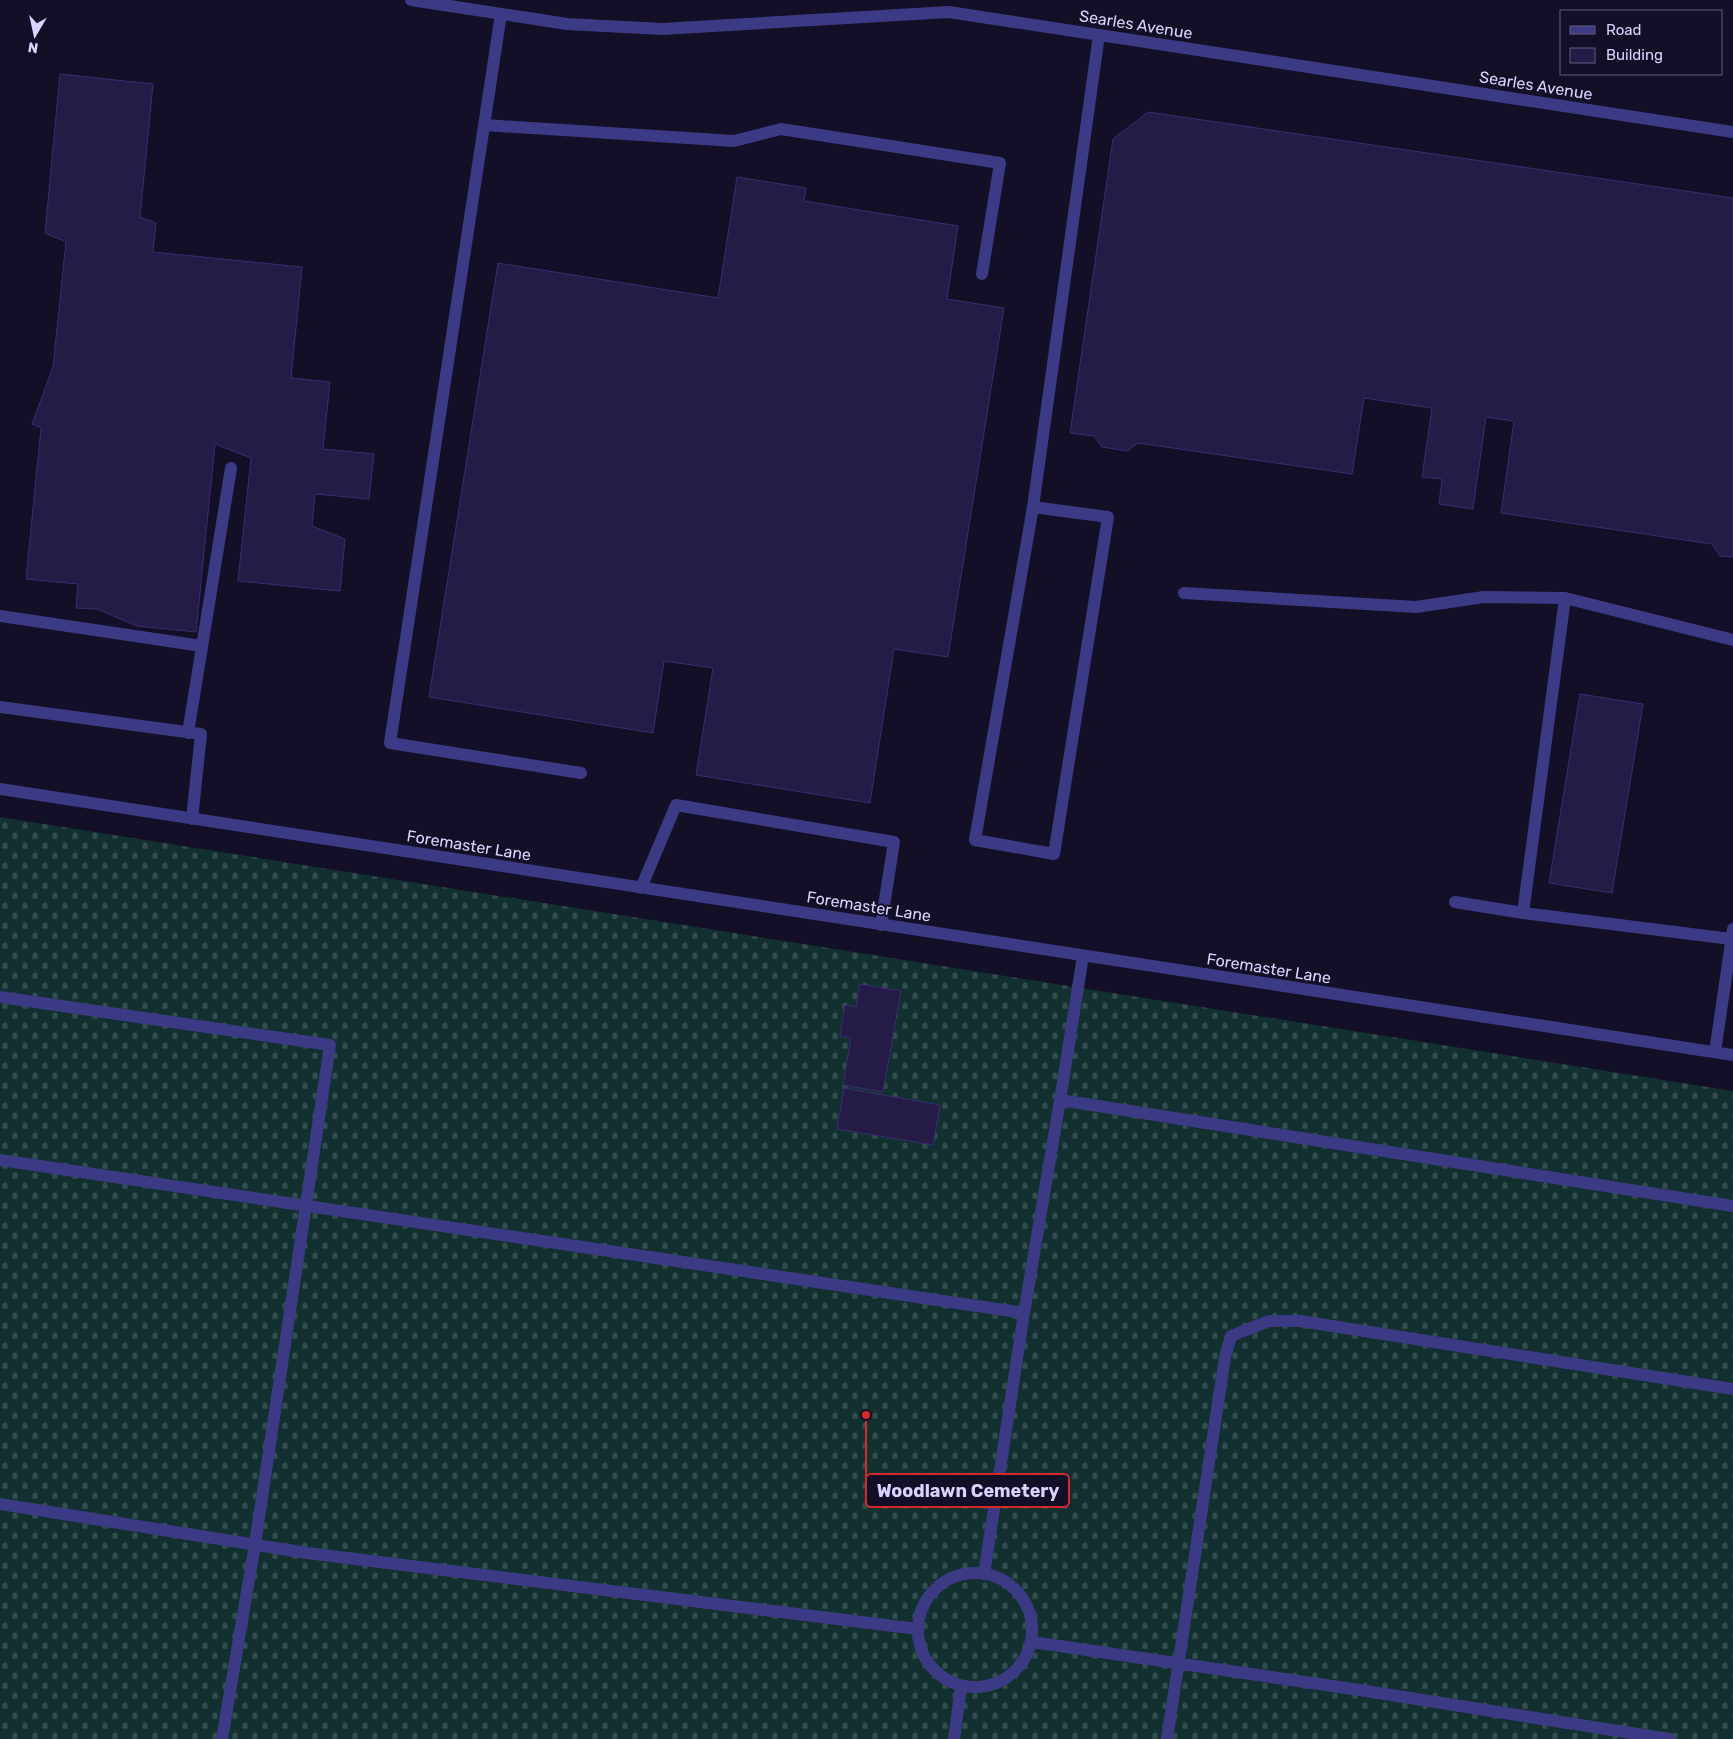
<svg xmlns="http://www.w3.org/2000/svg" width="1733" height="1739" viewBox="0 0 1733 1739" font-family="Rubik,sans-serif">
	<defs>
		<pattern id="cemetery-stones" width="16" height="16" patternUnits="userSpaceOnUse" patternTransform="scale(1.25)"><rect width="16" height="16" fill="#12302f"/><path d="M2 7V4a2 2 0 0 1 4 0v3zM10 15v-3a2 2 0 0 1 4 0v3z" fill="#344d4e"/></pattern>
	</defs>
	<rect width="100%" height="100%" fill="#130f26"/>
	<!-- cemetery -->
	<path fill="url(#cemetery-stones)" d="M0 817 1733 1091V1739H0Z"/>
	<!-- building -->
	<path fill="#241b47" stroke="#3b2d73" d="M60 74 153 84 140 217 156 223 153 252 302 267 291 378 330 382 323 449 374 454 369 499 315 494 312 526 345 539 340 591 238 581 251 458 215 444 196 632 137 626 97 609 76 608 78 584 26 579 41 428 32 424 53 367 66 242 45 233Z
		M1148 112 1733 198V557L1720 556 1712 544 1501 513 1514 421 1486 417 1473 509 1439 504 1442 479 1422 477 1432 408 1364 398 1352 474 1138 443 1127 451 1102 447 1094 436 1070 433 1113 139Z
		M737 177 806 188 804 201 958 226 947 299 1004 308 948 657 894 649 870 803 696 775 713 668 664 661 653 733 429 697 498 263 718 298Z
		M1580 694 1643 704 1612 893 1549 883Z
		M860 984 901 991 883 1092 843 1085 851 1038 840 1036 845 1005 856 1007Z
		M844 1088 940 1105 933 1145 837 1129Z"/>
	<g fill="none" stroke-linecap="round" stroke-linejoin="round">
		<!-- minor -->
		<path stroke="#3d3a85" stroke-width="12" d="M411 0 567 24 662 29 949 12 1733 132
			M501 14 390 743 581 773
			M484 125 734 141 781 129 1000 163 982 274
			M1033 507 1108 517 1054 854 975 840 1033 507 1099 35
			M1184 593 1416 607 1484 597 1565 598
			M0 616 202 646
			M0 707 201 734 192 819
			M188 733 231 468
			M0 789 1733 1055
			M641 888 676 805 894 842 881 925
			M1455 902 1523 913
			M1731 939 1523 913 1565 598 1733 640
			M0 997 330 1045 255 1544 222 1739
			M1715 1052 1733 929
			M1060 1100 1083 956
			M0 1160 1024 1313
			M0 1504 307 1553 918 1629
			M918 1630a57 57 0 1 1 114 0a57 57 0 1 1-114 0Z
			M984 1574 1024 1313 1060 1100 1733 1206
			M1032 1642 1353 1689 1669 1739
			M954 1739 961 1687
			M1167 1739 1225 1357 1231 1336 1269 1321H1300L1733 1389"/>
	</g>
	<g text-anchor="middle" stroke-width="4" stroke-linejoin="round" paint-order="stroke">
		<!-- street labels -->
		<g font-size="16" fill="#d9d4ff" stroke="#130f26">
			<text transform="translate(1136 24) rotate(9)" y="6">Searles Avenue</text>
			<text transform="translate(1536 85) rotate(9)" y="6">Searles Avenue</text>
			<text transform="translate(469 845) rotate(9)" y="6">Foremaster Lane</text>
			<text transform="translate(869 906) rotate(9)" y="6">Foremaster Lane</text>
			<text transform="translate(1269 968) rotate(9)" y="6">Foremaster Lane</text>
		</g>
	</g>
	<!-- callouts -->
	<path fill="none" stroke="#d62828" stroke-width="2" d="M866 1415L866 1490"/>
	<circle fill="#d62828" stroke="#130f26" stroke-width="2" cx="866" cy="1415" r="5"/>
	<rect fill="#130f26" stroke="#d62828" stroke-width="2" x="866" y="1474" width="203" height="33" rx="5"/>
	<g font-size="18" text-anchor="middle" font-weight="bold" fill="#d9d4ff">
		<text x="968" y="1497">Woodlawn Cemetery</text>
	</g>
	<!-- legend -->
	<rect x="1560" y="10" width="162" height="65" fill="#130f26" stroke="#625e7d"/>
	<rect x="1570" y="26" width="25" height="8" fill="#3d3a85" stroke="#625e7d"/>
	<text x="1606" y="35" font-size="15" fill="#d9d4ff">Road</text>
	<rect x="1570" y="48" width="25" height="15" fill="#241b47" stroke="#625e7d"/>
	<text x="1606" y="60" font-size="15" fill="#d9d4ff">Building</text>
	<!-- north arrow -->
	<g transform="translate(35 35) rotate(189)" stroke="#130f26" stroke-width="4" paint-order="stroke">
	<path d="M0-4L9 19L0 12L-9 19Z" fill="#d9d4ff"/>
	<text y="-8" font-size="14" font-weight="bold" text-anchor="middle" fill="#d9d4ff">N</text>
	</g>
</svg>
